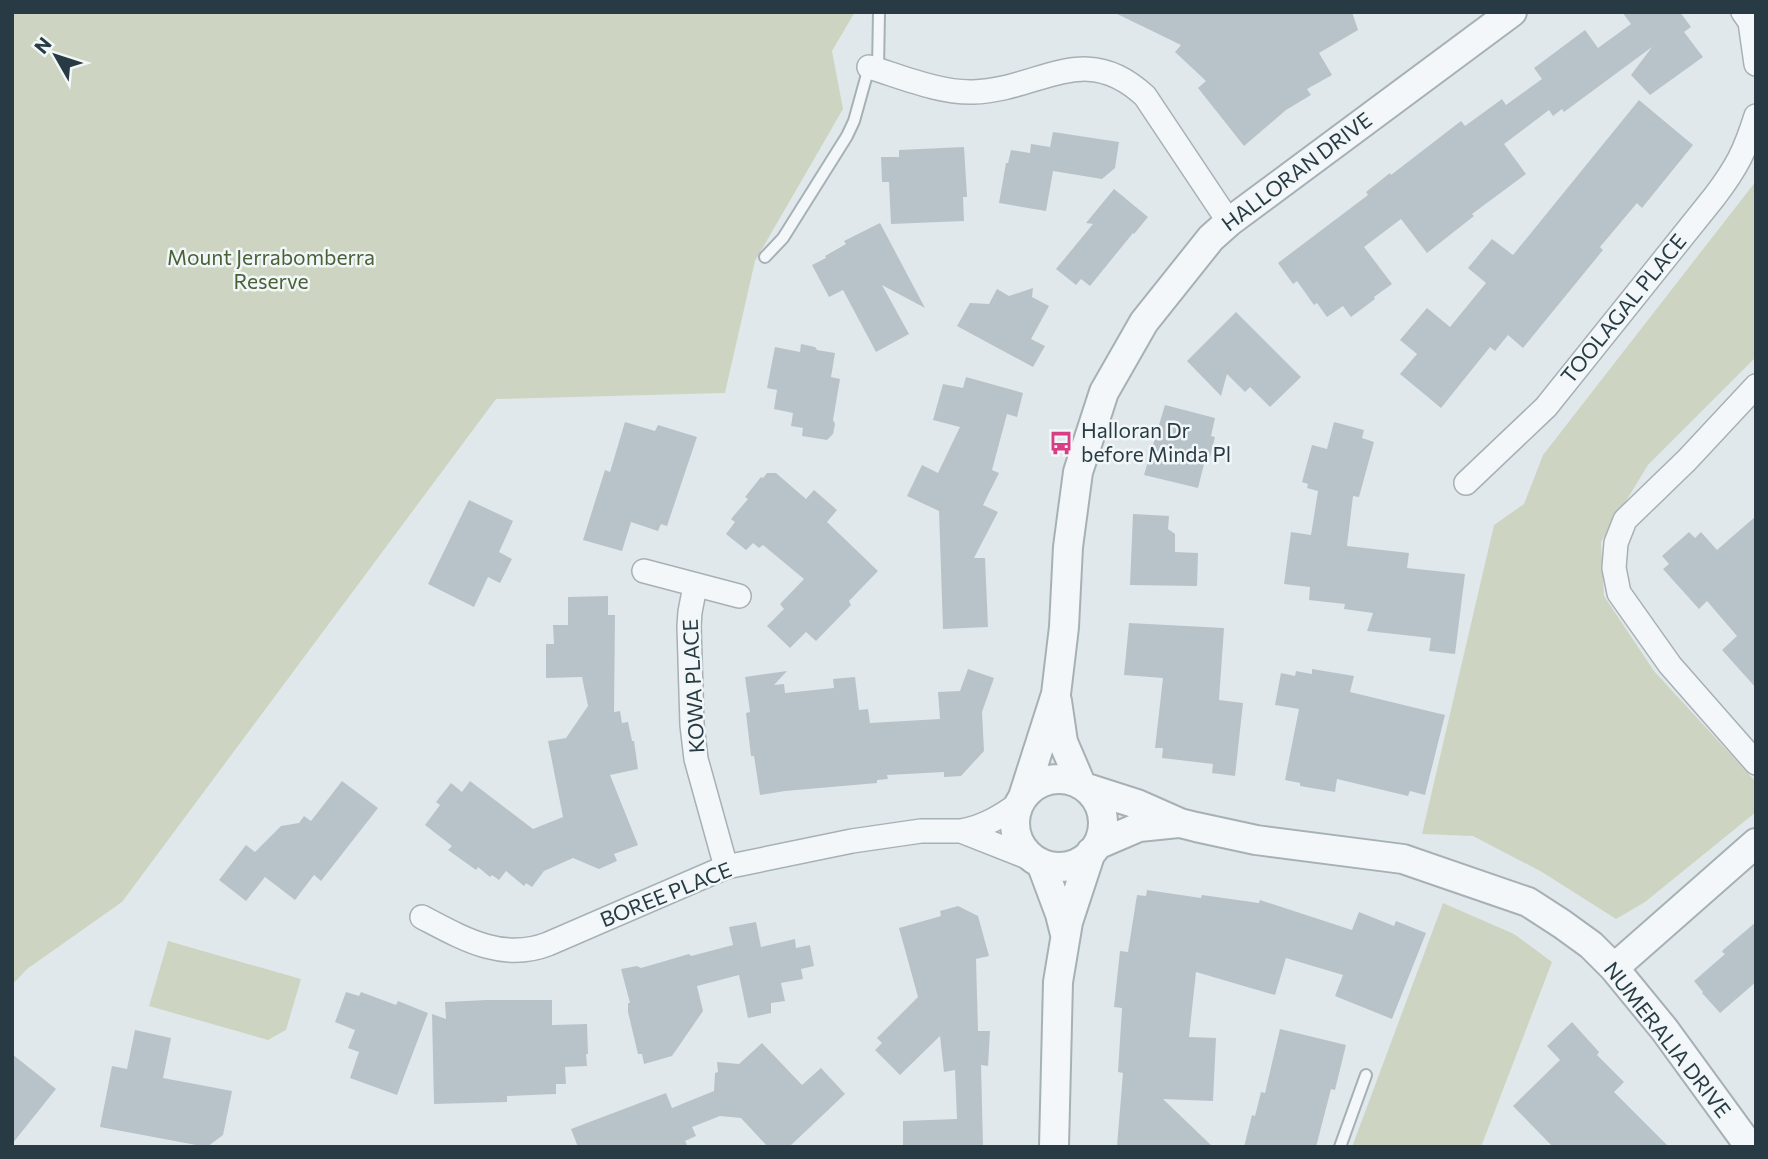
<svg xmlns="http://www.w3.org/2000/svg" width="1768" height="1159" viewBox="0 0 1768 1159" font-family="Commissioner,sans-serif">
	<rect width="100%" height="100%" fill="#e1e8eb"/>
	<!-- green -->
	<path fill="#cdd5c2" d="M12 12H855L832 51 843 109 755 261 725 393 496 399 122 902 27 969 12 985Z
		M1756 181V357L1648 465 1601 542 1604 596 1654 671 1756 782V812L1645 902 1616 919 1542 872 1473 836 1422 834 1494 525 1524 504 1543 455Z
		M1443 903 1514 934 1552 962 1481 1147H1352Z
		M168 941 301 979 286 1030 268 1040 149 1006Z"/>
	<!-- building -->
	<path fill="#b8c3c9" d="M1113 12H1352L1358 30 1319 53 1332 75 1307 89 1311 95 1286 110 1244 146 1198 88 1206 81 1175 52 1181 45Z
		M1622 12H1680L1691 27 1684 32 1703 57 1650 95 1631 75 1652 47 1564 112 1562 109 1553 116 1549 110 1504 144 1526 174 1472 214 1474 216 1427 253 1401 219 1364 247 1392 284 1374 297 1375 299 1351 317 1343 306 1327 317 1317 303 1314 305 1297 281 1293 284 1278 263 1368 195 1366 192 1390 173 1391 175 1461 121 1465 126 1502 99 1506 105 1542 79 1534 68 1585 30 1598 48 1631 24Z
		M1639 100 1693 145 1642 208 1637 203 1600 247 1603 250 1523 348 1508 335 1495 351 1490 347 1441 408 1400 374 1417 354 1400 340 1427 308 1450 327 1486 283 1468 268 1492 239 1513 255Z
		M1053 132 1119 142 1115 168 1102 179 1053 171 1046 211 999 203 1006 163H1008L1011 150 1030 153 1031 144 1050 147Z
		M964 147 967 197H963L964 221 891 224 889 182H882L881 157H899V150Z
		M1114 189 1148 217 1134 234 1133 233 1090 286 1081 279 1076 285 1056 269 1093 224 1086 223Z
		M880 223 925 308 882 285 909 334 876 352 843 290 829 297 812 265 826 258 825 256 846 244 844 241Z
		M1033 288 1032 297 1049 306 1031 339 1045 346 1033 367 957 326 970 303 989 304 997 289 1009 296Z
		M1236 312 1301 377 1270 407 1250 387 1245 392 1227 374 1221 396 1187 361Z
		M801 344 815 347 817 350 835 353 831 377 840 379 833 420 835 424 833 434 827 440 802 436 803 428 791 426 793 413 774 409 777 390 767 388 775 347 800 352Z
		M966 377 1023 393 1017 417 1007 414 992 470 999 473 983 505 998 512 974 558H985L988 627 943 629 939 511 907 496 922 465 938 473 960 427 933 420 943 384 963 388Z
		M1165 405 1215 418 1211 436 1215 437 1210 457 1206 456 1198 488 1144 475Z
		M625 422 655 431 658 425 697 437 667 526 661 524 658 531 631 522 622 551 583 540 605 470 610 472Z
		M1334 422 1364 430 1362 438 1374 442 1359 497 1353 496 1347 546 1409 553 1407 568 1465 574 1455 654 1429 651 1431 638 1367 631 1373 613 1344 609 1345 604 1309 600 1310 587 1284 584 1291 532 1311 535 1318 491 1307 488 1308 484 1302 482 1312 445 1327 449Z
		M767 473H776L806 499 814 490 837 510 827 522 878 571 849 601 851 605 816 641 806 632 790 648 767 626 784 609 780 604 804 579 763 545 759 548 753 543 746 550 726 534 735 522 731 519 748 499 745 497 761 477 763 478Z
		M469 500 513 521 499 552 512 559 500 583 488 577 474 607 428 584Z
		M1133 514 1169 516 1168 529 1175 534V552L1198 553 1197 586 1130 585Z
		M1756 516V688L1722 650 1737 636 1707 601 1699 609 1663 569 1669 564 1662 556 1689 532 1695 538 1701 532 1717 550Z
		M608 596V615H615L614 712 620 711 622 723 628 722 632 741H634L638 769 610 775 638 845 614 854 617 861 599 869 573 858 544 871 532 887 526 883 524 886 506 871 499 880 492 875 490 877 478 867 476 870 448 850 452 846 425 825 440 805 436 802 451 783 462 792 470 781 533 829 563 817 548 741 566 738 588 706 582 677 546 678V644H554L553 625H568V597Z
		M1129 623 1224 628 1219 700 1243 703 1235 776 1212 773 1213 764 1162 758 1163 748H1155L1163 678 1124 675Z
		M968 669 994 678 982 712 984 751 961 776 944 777V772L887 775 888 779 877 780V783L785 791 760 795 754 756H751L746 713 750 712 745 677 787 671 774 685 784 684 785 693 834 688 833 679 855 677 859 710 868 709 870 723 940 719 938 692 960 691Z
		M1312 669 1354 676 1350 692 1445 715 1425 795 1410 791 1408 796 1337 779 1335 792 1300 786V783L1285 780 1299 709 1275 705 1281 673 1295 676 1296 671 1312 674Z
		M342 781 378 808 321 881 314 875 295 900 265 877 246 901 219 880 246 845 255 852 281 826 299 823 304 816 311 821Z
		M1147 890 1201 898 1202 895 1259 903 1260 900 1352 930 1359 912 1394 926 1396 921 1426 933 1392 1019 1335 996 1343 975 1286 958 1275 995 1196 972 1189 1037 1216 1038 1213 1101 1163 1099 1213 1147H1121L1117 1146 1123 1073 1118 1072 1122 1008 1114 1007 1120 951 1128 952 1137 895 1146 896Z
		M958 906 978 916 989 956 976 959 978 1031H990L988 1066 981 1065 983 1147H903V1121L957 1119 955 1070 944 1072 940 1036 900 1075 875 1050 882 1043 877 1038 918 997 899 928 941 916 940 911Z
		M756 922 761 947 795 939 796 948 810 945 814 966 801 969 803 979 781 983 785 1001 771 1003V1013L748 1018 739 975 697 986 703 1011 672 1056 644 1064 642 1054H638L628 1012V1003H630L621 969 637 966 641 968 689 954 691 956 733 945 729 927Z
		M1756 922V982L1720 1013 1702 993 1703 992 1694 981 1725 954 1722 952 1723 950Z
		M346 992 359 996 361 992 396 1005 398 1001 428 1013 397 1095 350 1078 359 1052 348 1048 355 1030 335 1022Z
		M487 1000H552V1025L587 1024 588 1054H586L587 1066 565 1067 566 1084H556V1094L507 1096V1102L434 1104 432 1014 446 1019 445 1002Z
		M1572 1022 1599 1052 1597 1055 1624 1082 1614 1092 1669 1147H1553L1513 1106 1560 1060 1547 1046Z
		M1280 1029 1346 1045 1335 1090 1331 1089 1316 1147H1244L1252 1115 1255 1116 1261 1092 1265 1093Z
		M135 1030 171 1038 163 1078 232 1091 223 1135 207 1147 100 1127 112 1066 127 1069Z
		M762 1043 802 1085 821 1068 845 1094 789 1147H768L741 1118 720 1116 692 1127 696 1136 685 1141 688 1147H578L571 1129 666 1093 672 1108 714 1091 715 1073 718 1072 717 1062 739 1064Z
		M12 1054 56 1089 12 1144Z"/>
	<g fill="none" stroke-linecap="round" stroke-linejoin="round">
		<!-- service casing -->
		<g stroke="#a6b1b6" stroke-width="14">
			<path id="service" d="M878 70 879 12
				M765 257 783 238 847 136 854 121 869 67
				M1340 1147 1366 1075"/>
		</g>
		<!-- minor casing -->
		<g stroke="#a6b1b6" stroke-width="26">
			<path id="minor" d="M1743 12 1750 22 1756 64
				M869 67C902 77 940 93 973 92 1040 90 1084 39 1145 96L1229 222
				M1756 386 1687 460 1625 520 1616 543 1614 568 1619 593 1670 665 1756 763
				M1466 483 1546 407 1715 196C1737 167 1745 151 1756 116
				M644 571 739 596
				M695 586 690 612 689 626 692 725 696 759 726 867
				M961 831C984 827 1002 816 1021 802
				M422 917C462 938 502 962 548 944L726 867 852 841 921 831H961L1037 861"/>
		</g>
		<!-- tertiary casing -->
		<g stroke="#a6b1b6" stroke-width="32">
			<path id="tertiary" d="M1057 701 1063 742 1081 784
				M1015 823a44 44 0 1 1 88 0a44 44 0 1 1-88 0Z
				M1087 788 1137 804 1180 823 1196 827 1256 840 1403 859 1528 902 1562 924 1591 945 1614 968 1664 1029 1750 1147
				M1023 797 1056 694 1064 627 1068 547 1078 472 1104 392 1144 322 1211 238 1229 222 1512 12
				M1097 845 1139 827 1178 823
				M1041 863 1060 914 1065 934
				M1614 968 1756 843
				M1054 1147 1058 982 1068 922 1091 852"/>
		</g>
		<!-- service -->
		<use href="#service" stroke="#f4f7f9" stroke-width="10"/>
		<!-- minor -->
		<use href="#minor" stroke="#f4f7f9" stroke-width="23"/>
		<!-- tertiary -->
		<use href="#tertiary" stroke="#f4f7f9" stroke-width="28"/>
	</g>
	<!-- icons -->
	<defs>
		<g id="bus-bare" transform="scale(1.89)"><path d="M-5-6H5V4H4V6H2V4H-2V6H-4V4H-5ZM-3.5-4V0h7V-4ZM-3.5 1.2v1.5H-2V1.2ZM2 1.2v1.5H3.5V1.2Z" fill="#d93d83" stroke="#f1f6f8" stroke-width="2.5" paint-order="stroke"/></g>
	</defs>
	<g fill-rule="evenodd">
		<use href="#bus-bare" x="1061" y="443"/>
	</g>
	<g text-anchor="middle" stroke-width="5" stroke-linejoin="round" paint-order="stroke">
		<!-- street labels -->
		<g font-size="21" fill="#283b44" stroke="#f1f6f8">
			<text transform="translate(1297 172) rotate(-37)" y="7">HALLORAN DRIVE</text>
			<text transform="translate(1624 309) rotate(-51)" y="7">TOOLAGAL PLACE</text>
			<text transform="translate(694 686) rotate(-93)" y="7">KOWA PLACE</text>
			<text transform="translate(666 895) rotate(-22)" y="7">BOREE PLACE</text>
			<text transform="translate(1667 1040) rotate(52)" y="7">NUMERALIA DRIVE</text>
		</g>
		<!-- park labels -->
		<g font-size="21" fill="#4a6134" stroke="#f1f6f8">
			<text x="271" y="265">Mount Jerrabomberra<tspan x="271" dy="24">Reserve</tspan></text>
		</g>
		<!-- poi labels -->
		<g font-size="21" fill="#283b44" stroke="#f1f6f8" text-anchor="start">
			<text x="1081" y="438">Halloran Dr<tspan x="1081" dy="24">before Minda Pl</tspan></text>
		</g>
	</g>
	<!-- border -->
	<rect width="1768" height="1159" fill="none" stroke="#283b44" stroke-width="28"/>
	<!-- north arrow -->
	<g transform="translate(56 56) rotate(309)" stroke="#f1f6f8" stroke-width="5" paint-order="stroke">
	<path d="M0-5L12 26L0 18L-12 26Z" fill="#283b44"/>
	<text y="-10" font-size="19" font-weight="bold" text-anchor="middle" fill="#283b44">N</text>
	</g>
</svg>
